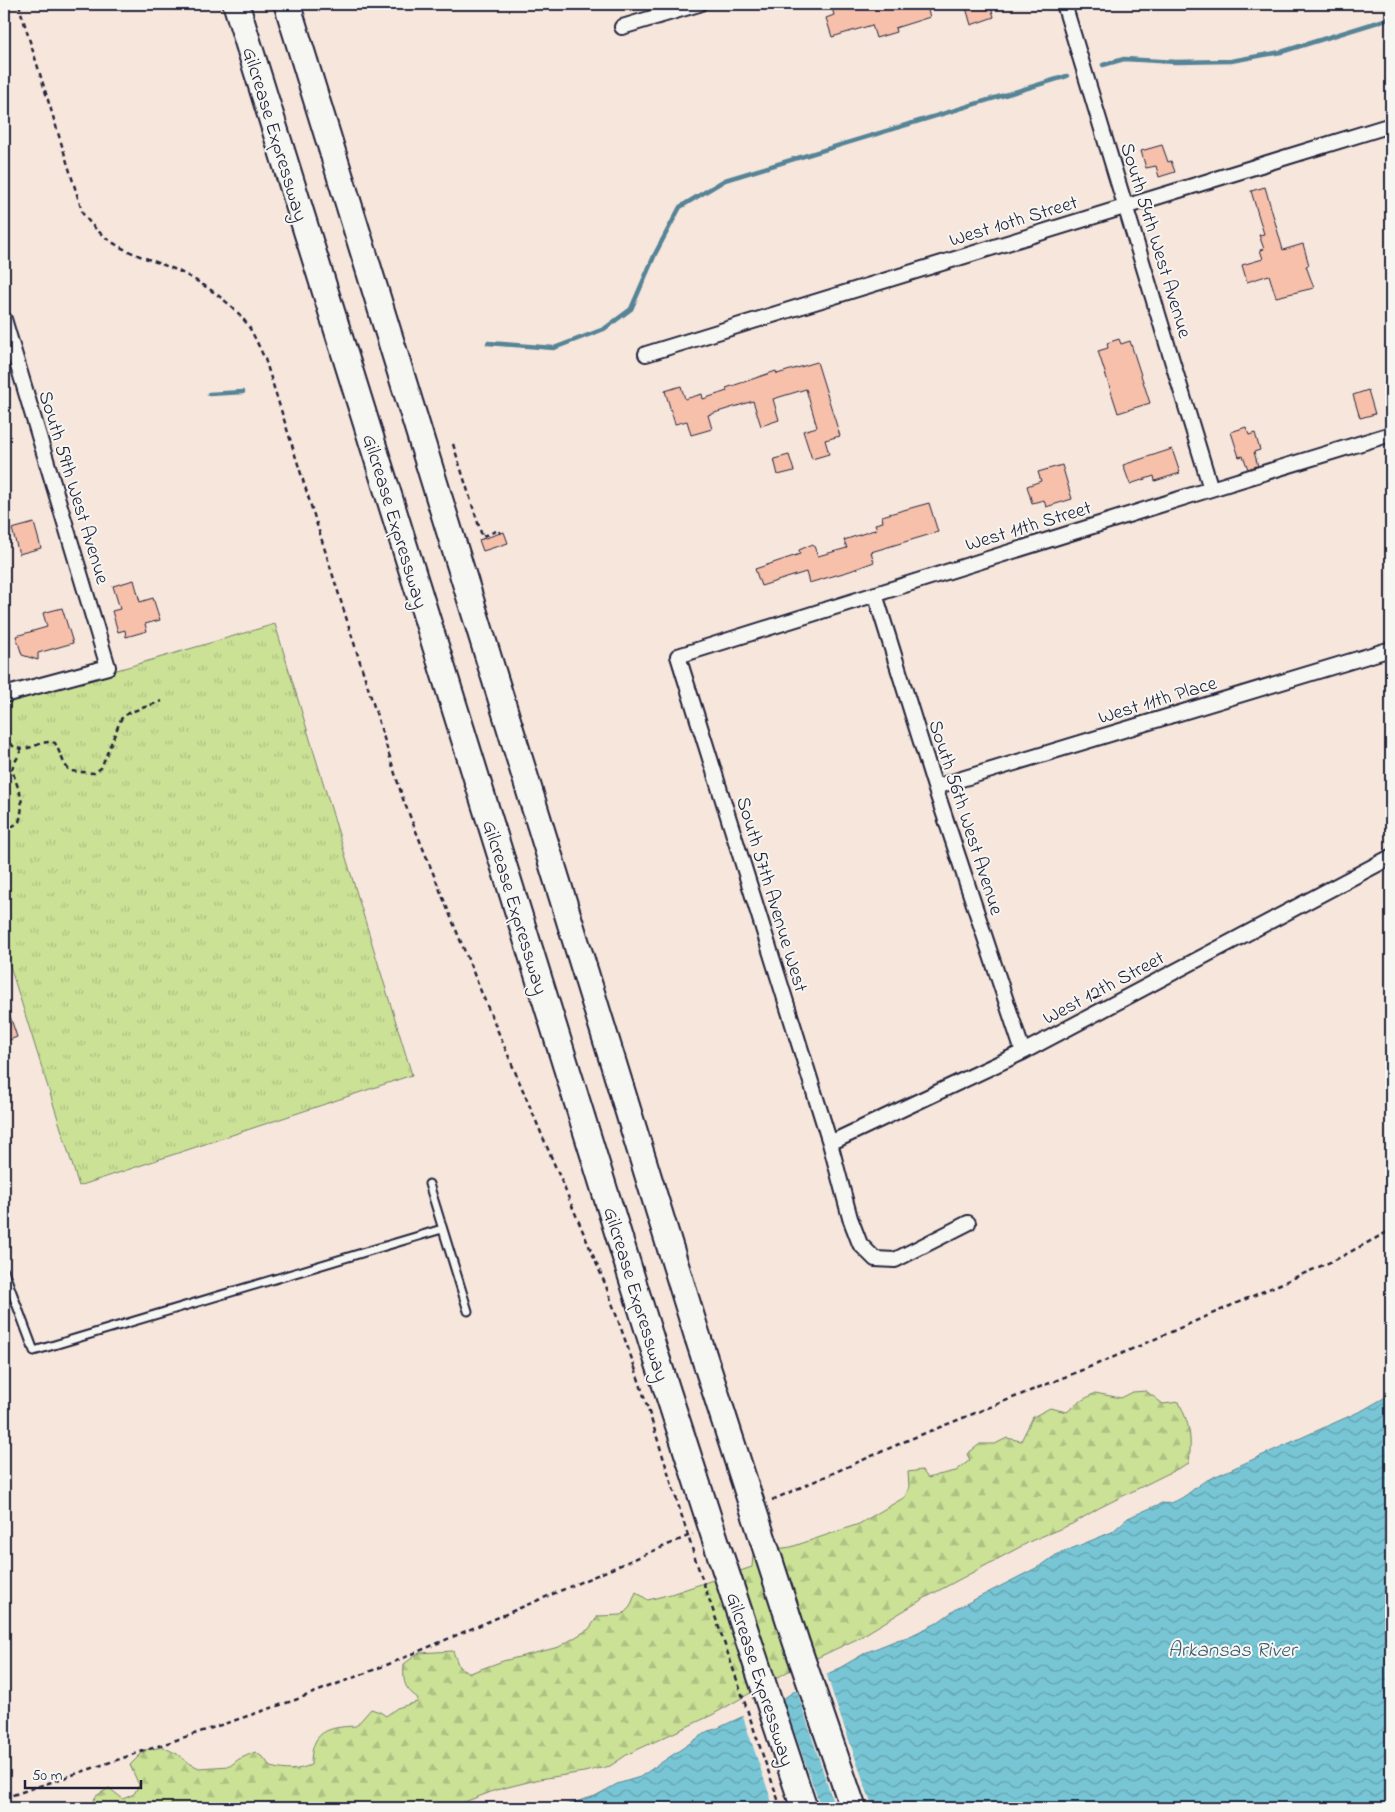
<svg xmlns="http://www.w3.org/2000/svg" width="1395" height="1812" viewBox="0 0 1395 1812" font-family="'Indie Flower',sans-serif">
	<defs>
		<pattern id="forest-firs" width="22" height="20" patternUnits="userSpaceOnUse" patternTransform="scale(1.25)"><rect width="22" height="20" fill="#cae196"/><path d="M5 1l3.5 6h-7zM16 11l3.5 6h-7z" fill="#adc182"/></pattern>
		<pattern id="park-tufts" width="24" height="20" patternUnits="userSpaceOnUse" patternTransform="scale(1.25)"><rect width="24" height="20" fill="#cae196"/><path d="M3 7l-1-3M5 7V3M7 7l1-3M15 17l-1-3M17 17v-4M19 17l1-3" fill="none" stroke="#adc182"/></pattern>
		<pattern id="water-waves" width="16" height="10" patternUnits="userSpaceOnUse" patternTransform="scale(1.25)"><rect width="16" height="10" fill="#78c6d5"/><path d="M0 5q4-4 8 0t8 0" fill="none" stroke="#62a0ae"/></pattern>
	</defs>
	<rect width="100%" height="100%" fill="#f6e6dc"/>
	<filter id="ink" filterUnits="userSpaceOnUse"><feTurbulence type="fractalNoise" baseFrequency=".02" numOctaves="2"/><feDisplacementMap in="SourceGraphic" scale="10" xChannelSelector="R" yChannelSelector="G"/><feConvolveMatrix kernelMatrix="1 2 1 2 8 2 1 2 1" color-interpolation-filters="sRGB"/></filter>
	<g filter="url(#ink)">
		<!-- forest -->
		<path fill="url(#forest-firs)" stroke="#768268" d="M1146 1391 1163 1404 1179 1402C1190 1426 1192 1436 1189 1463L1099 1508 1072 1524 1033 1540 923 1599 857 1639 787 1672 712 1715 628 1754 610 1766 584 1772 540 1779 496 1790 449 1808H55L73 1804 90 1807 96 1796 109 1788 123 1799 134 1794 139 1785 130 1765 145 1750 163 1747 177 1754 187 1762 199 1768 230 1766 239 1759 255 1752 265 1759 270 1767C287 1771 295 1771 311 1765 311 1731 327 1727 356 1726L371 1709 380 1712 386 1716 397 1708 417 1702 418 1698C403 1688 403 1680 404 1664L419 1653 453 1651 459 1667 470 1673 503 1661 559 1647 589 1629 598 1616 622 1615 630 1607 636 1592 648 1600 671 1594 752 1567 753 1555 768 1550 791 1547 859 1524 905 1497 909 1487 908 1472 922 1470 928 1478 938 1475 956 1471 970 1460 967 1454 980 1444H995L1007 1438 1021 1441 1033 1417 1050 1408 1067 1412 1079 1402 1095 1393 1121 1398 1133 1392Z"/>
		<!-- park -->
		<path fill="url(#park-tufts)" stroke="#768268" d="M275 624 412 1075 79 1186 4 947V703Z"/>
		<!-- water -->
		<path fill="url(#water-waves)" stroke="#568497" d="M1391 1394V1808H556L595 1796 617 1784 640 1777 708 1731 716 1729 763 1707 777 1703 805 1684 836 1670 867 1652 897 1640 908 1637 935 1624 958 1608 1042 1565 1056 1555 1112 1532 1128 1518 1162 1503C1178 1506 1193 1488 1205 1481L1363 1410Z"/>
		<!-- pier -->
		<path fill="#f6e6dc" d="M826 1672 835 1701 873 1808H835L796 1688 804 1682Z
			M782 1697 821 1808H774L742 1714Z"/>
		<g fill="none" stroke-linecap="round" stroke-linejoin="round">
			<!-- stream -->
			<path stroke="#568497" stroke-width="4.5" d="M1103 65 1124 59 1176 62 1231 61 1281 52 1391 18
				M488 343 554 348 604 329 631 309 655 254 680 207 725 180 1067 76
				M209 394 243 392"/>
		</g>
		<!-- building -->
		<path fill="#f7c0aa" stroke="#22223b" d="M831 4H926L930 17 895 28 896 32 876 38 872 25 832 37 826 18 834 15Z
			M965 4H990L994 17 971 25Z
			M1162 145 1168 162 1171 161 1175 172 1159 177 1156 166 1146 168 1141 151Z
			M1265 187 1283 250 1303 244 1309 265 1306 266 1314 288 1276 297 1269 275 1247 282 1242 265 1263 259 1260 250 1264 249 1259 235 1264 234 1251 191Z
			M1119 339 1121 344 1130 341 1150 403 1118 413 1098 351 1108 348 1107 343Z
			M817 362 840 436 825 440 829 454 812 459 803 431 817 427 806 389 773 399 779 420 761 426 753 401 708 415 712 429 691 435 687 421 675 424 665 391 681 386 685 399 702 394 703 399 727 391 726 388 744 382 776 371 777 374Z
			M1368 390 1375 414 1360 418 1353 395Z
			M1246 427 1249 435 1255 433 1260 450 1254 452 1258 466 1248 469 1243 456 1239 457 1231 432Z
			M1172 449 1180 473 1155 481 1154 476 1130 484 1123 465Z
			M789 455 794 471 778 475 774 459Z
			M1062 465 1072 499 1046 507 1044 500 1032 503 1027 486 1041 481 1038 472Z
			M929 503 938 532 871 552 874 562 850 571 809 583 806 572 761 586 755 569 800 554 799 550 813 544 818 556 847 548 844 540 877 529 875 524 883 522 882 516Z
			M34 523 41 548 19 554 12 529Z
			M504 532 508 543 483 551 479 540Z
			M134 580 140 602 153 598 160 620 145 624 147 631 126 637 125 630 118 632 112 611 120 609 113 586Z
			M62 608 73 643 38 653V660L22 655 16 636 47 627 43 613Z
			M6 1004 17 1037 4 1042V1005Z"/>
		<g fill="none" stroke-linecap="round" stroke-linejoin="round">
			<!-- lane casing -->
			<g stroke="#22223b" stroke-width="11">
				<path id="lane" d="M429 1184 468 1311
					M4 1271 34 1351 442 1229"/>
			</g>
			<!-- street casing -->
			<g stroke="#22223b" stroke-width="18">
				<path id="street" d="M1064 4 1211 489
					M622 27 699 4
					M4 319 108 667 4 695
					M646 354 1391 125
					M875 594 935 787 1023 1052
					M935 787 1391 649
					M830 1143 1023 1052 1391 857
					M968 1223 895 1260 875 1259 860 1244 850 1218 830 1143 678 656 1211 489 1391 434"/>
			</g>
			<!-- highway casing -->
			<g stroke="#22223b" stroke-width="29">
				<path id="highway" d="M236 4 657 1359
					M287 4 698 1338"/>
			</g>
			<!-- path -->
			<path stroke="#22223b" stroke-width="2.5" stroke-dasharray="5 4" stroke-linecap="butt" d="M20 4V9L83 214C110 250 135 253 174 269 200 281 234 303 249 327 255 337 260 349 265 359L403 799 480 989 606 1286 635 1368
				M453 444 483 539
				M483 536 499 530 500 533
				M4 737C23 763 37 737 55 743 60 752 63 764 70 771L94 773 101 768 121 719 128 713 162 701
				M4 832 19 822C26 797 18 792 12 769 14 762 19 757 21 749
				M772 1500 908 1440 1107 1360 1337 1259 1391 1230
				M4 1798 295 1700 389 1664 693 1534"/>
			<!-- lane -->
			<use href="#lane" stroke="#f6f6f2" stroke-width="7"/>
			<!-- street -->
			<use href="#street" stroke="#f6f6f2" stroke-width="14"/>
			<!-- highway -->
			<use href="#highway" stroke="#f6f6f2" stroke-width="25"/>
			<!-- highway-bridge casing -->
			<g stroke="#22223b" stroke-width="29" stroke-linecap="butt">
				<path id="highway-bridge" d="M698 1338 796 1642 853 1808
					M657 1359 719 1551 804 1808"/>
			</g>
			<!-- path-bridge -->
			<path stroke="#22223b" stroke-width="2.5" stroke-dasharray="5 4" stroke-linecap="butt" d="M635 1368 696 1561 781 1808"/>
			<!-- highway-bridge -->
			<use href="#highway-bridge" stroke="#f6f6f2" stroke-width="25"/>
		</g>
	</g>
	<g text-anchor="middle" stroke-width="4" stroke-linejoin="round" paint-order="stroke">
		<!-- street labels -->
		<g font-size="20" fill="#22223b" stroke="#f6f6f2">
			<text transform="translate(276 134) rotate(73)" y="7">Gilcrease Expressway</text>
			<text transform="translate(1013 220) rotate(-17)" y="7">West 10th Street</text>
			<text transform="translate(1157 240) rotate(73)" y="7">South 54th West Avenue</text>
			<text transform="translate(75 487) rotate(73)" y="7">South 59th West Avenue</text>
			<text transform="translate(396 521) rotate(73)" y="7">Gilcrease Expressway</text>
			<text transform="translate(1028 525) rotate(-17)" y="7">West 11th Street</text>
			<text transform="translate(1157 699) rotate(-17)" y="7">West 11th Place</text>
			<text transform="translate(967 817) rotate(72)" y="7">South 56th West Avenue</text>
			<text transform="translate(773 894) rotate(73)" y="7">South 57th Avenue West</text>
			<text transform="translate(516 907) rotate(73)" y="7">Gilcrease Expressway</text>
			<text transform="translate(1103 987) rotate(-28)" y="7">West 12th Street</text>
			<text transform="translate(637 1294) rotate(73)" y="7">Gilcrease Expressway</text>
			<text transform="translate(761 1679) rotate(72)" y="7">Gilcrease Expressway</text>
		</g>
		<!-- water labels -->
		<g font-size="21" font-style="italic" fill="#405b71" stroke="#f6f6f2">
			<text x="1232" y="1656">Arkansas River</text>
		</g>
	</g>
	<!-- margin -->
	<rect width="1395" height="1812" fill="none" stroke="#f6f6f2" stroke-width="20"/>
	<rect x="10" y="10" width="1375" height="1792" fill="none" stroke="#22223b" stroke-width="2" filter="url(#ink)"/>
	<!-- scale -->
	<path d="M25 1780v8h116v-8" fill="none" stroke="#22223b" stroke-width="2.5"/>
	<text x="32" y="1780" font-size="15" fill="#22223b" stroke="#f6f6f2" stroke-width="4" paint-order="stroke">50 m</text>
</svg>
